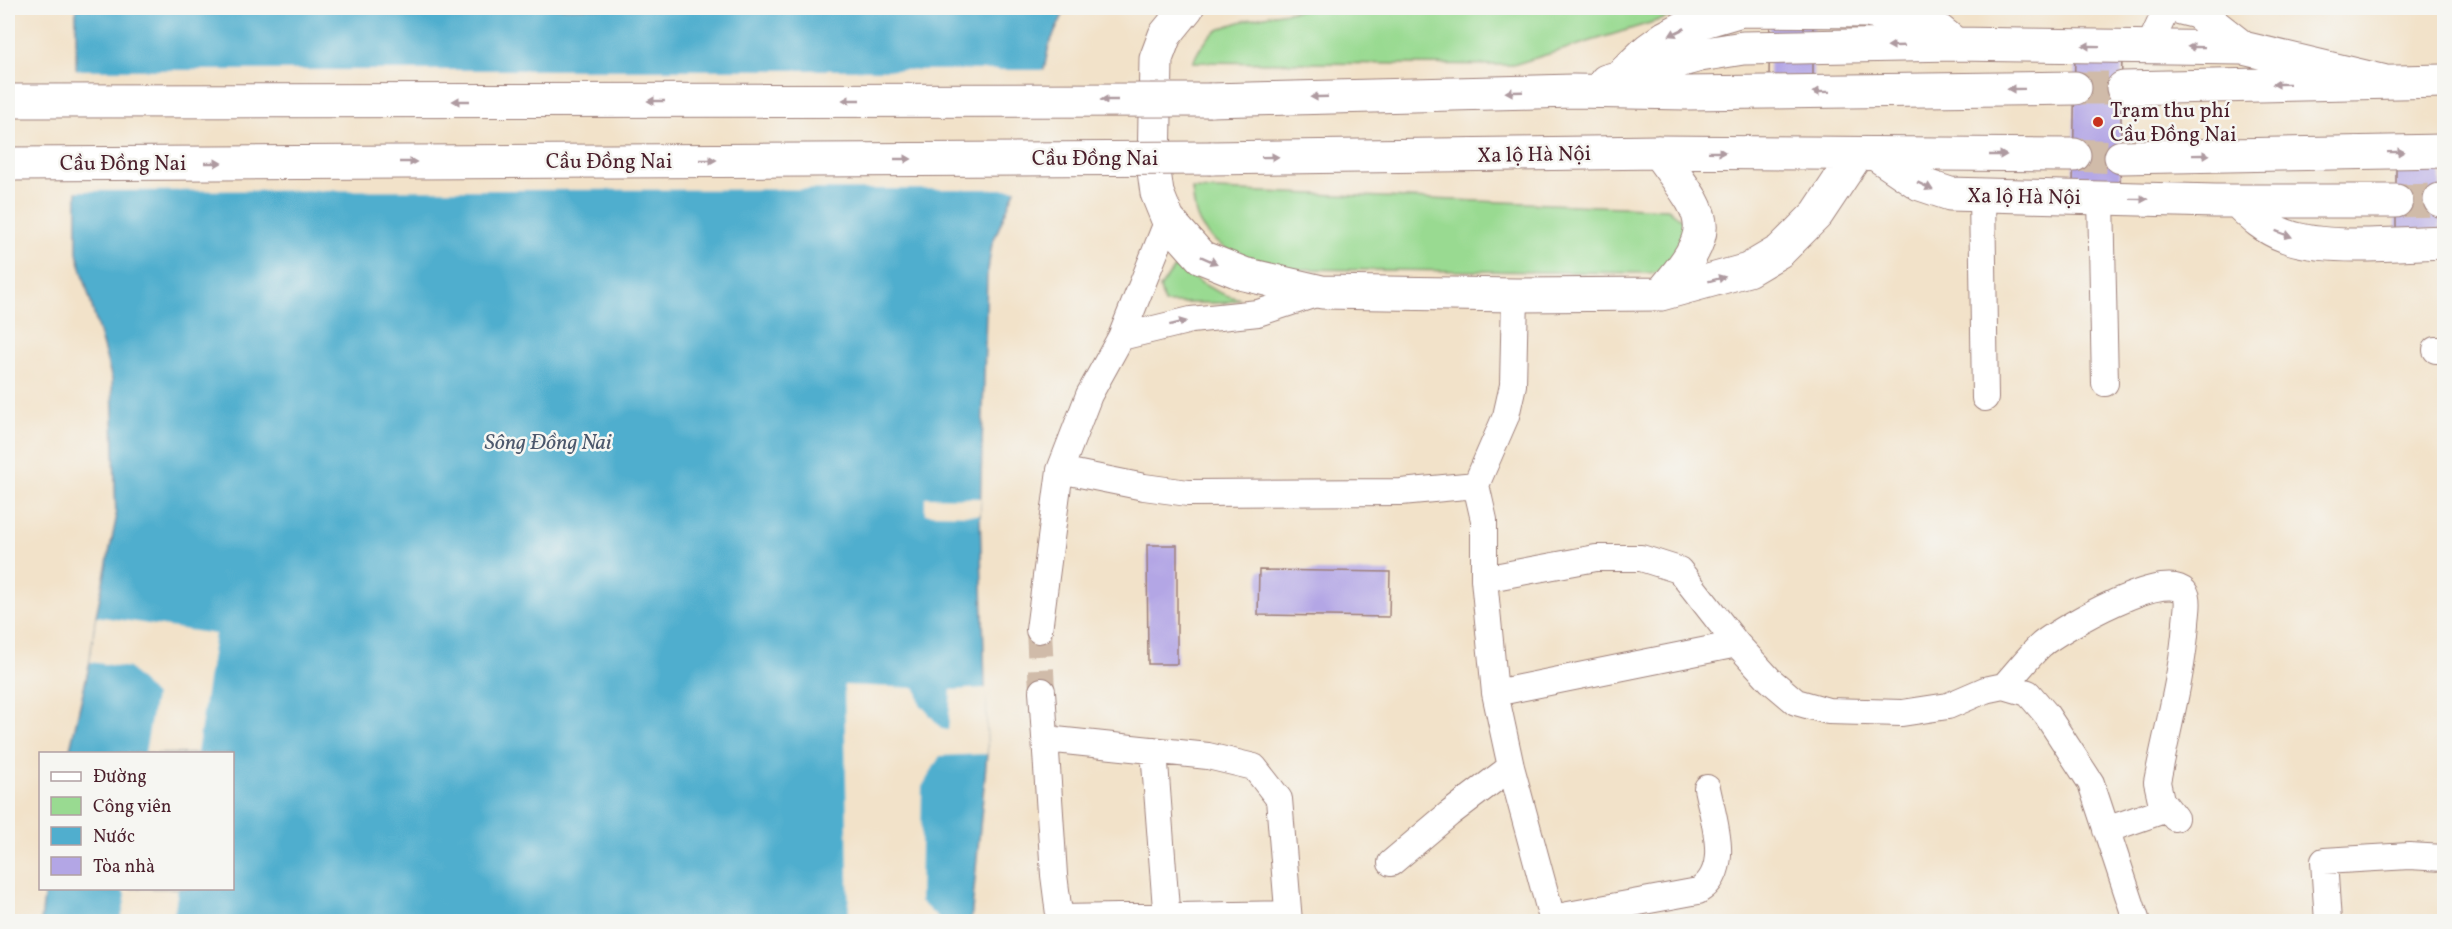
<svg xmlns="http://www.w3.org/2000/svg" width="2452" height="929" viewBox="0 0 2452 929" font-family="Vollkorn,serif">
	<rect width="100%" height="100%" fill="#f6f6f2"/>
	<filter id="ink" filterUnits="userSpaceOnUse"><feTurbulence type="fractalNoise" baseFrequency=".0167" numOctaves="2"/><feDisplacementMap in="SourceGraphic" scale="12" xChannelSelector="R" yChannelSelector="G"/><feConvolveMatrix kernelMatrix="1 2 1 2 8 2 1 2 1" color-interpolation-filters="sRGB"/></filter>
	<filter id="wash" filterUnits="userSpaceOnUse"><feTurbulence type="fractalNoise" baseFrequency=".008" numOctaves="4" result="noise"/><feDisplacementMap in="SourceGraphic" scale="24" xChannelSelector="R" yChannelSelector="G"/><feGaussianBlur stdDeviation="1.35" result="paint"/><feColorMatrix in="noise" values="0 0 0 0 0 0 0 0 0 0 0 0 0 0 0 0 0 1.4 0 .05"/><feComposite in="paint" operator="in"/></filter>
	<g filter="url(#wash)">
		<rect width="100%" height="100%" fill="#f2e2c9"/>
		<!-- green -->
		<path fill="#99da91" stroke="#727c5e" stroke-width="1.5" d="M1316 8H1699L1513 65 1193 62C1197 53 1203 42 1211 35 1229 19 1291 11 1316 8Z
			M1192 189 1668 209 1684 222 1686 235 1672 266 1655 273 1289 269C1256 261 1211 253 1197 217 1194 209 1193 198 1192 189Z
			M1176 267C1197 280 1217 295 1241 299L1224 303H1164L1160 288 1170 273Z"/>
		<!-- water -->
		<path fill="#50aece" stroke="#4d667c" stroke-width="1.5" d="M76 8H1066L1049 45 1023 171 992 244 987 275 980 515 987 754 971 921 41 922 45 889 232 888V754L69 753 90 662 96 616 116 520 112 379 77 253Z"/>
		<!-- pier -->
		<path fill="#f2e2c9" d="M73 70H1047L1026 172 1019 189 74 191Z
			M925 497 981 498 980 515 925 514Z
			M96 616 215 634 197 753H145L155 696 129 668 90 662Z
			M844 685 916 688 920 704 942 729 948 730 951 690 986 688 987 754 940 756 922 787 920 901 941 921H849Z
			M122 889H178L173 921H121L126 895Z"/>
		<g id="blocks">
			<!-- building -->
			<path fill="#b3a6e5" d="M1770 17 1813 18V78L1769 77Z
				M2075 52 2122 53 2120 189 2073 188Z
				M2396 164H2440V230H2396Z
				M1147 545H1177V664H1148Z
				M1259 570 1390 572 1389 617 1258 615Z"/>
		</g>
	</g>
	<g filter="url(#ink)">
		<use href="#blocks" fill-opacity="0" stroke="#9e807a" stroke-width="1.5"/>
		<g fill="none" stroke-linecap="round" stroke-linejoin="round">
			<!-- minor-tunnel -->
			<path stroke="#d0bba9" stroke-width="26" stroke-dasharray="26 13" stroke-linecap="butt" d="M1039 630 1042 691"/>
			<!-- highway-tunnel -->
			<path stroke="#d0bba9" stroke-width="33" stroke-dasharray="33 16" stroke-linecap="butt" d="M2075 88H2123
				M2074 155 2121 157
				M2396 201 2440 200"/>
			<!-- minor casing -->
			<g stroke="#9e807a" stroke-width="28">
				<path id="minor" d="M2149 47 2167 8
					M1982 195 1985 398
					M2101 198 2105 383
					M1515 295 1513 385 1506 416 1476 485 1484 520V579L1495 693 1511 767 1553 922
					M1121 337 1191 320 1258 313 1322 292
					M2436 350H2444
					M1060 470 1144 487 1188 493 1401 492 1476 485
					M1484 579 1596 558H1641L1679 570 1737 644 1770 680 1796 702 1828 711 1902 713 1948 706 1985 690 2004 686 2028 693 2046 714 2091 783 2137 922
					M1039 630 1060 470 1089 395 1121 337 1168 220
					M2004 686C2016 673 2028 657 2041 645 2057 631 2177 560 2187 597 2189 605 2186 616 2186 624 2182 677 2167 730 2157 782L2161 800 2175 818
					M1042 691 1054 875 1060 922
					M1495 693 1737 644
					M1046 739 1208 756 1254 767 1279 799 1289 922
					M1154 750 1167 922
					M2106 830 2167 809
					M1391 863 1449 814 1511 767
					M1060 918 1288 914
					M1552 918 1698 891C1733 871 1713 819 1707 788
					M2328 922 2324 861 2409 856 2444 858"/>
			</g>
			<!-- highway casing -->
			<g stroke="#9e807a" stroke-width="35">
				<path id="highway" d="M1187 8 1165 35 1156 59 1154 171 1157 193 1168 220 1201 257 1244 274 1322 292 1515 295 1661 294 1748 270 1780 251 1817 214 1857 154
					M2181 8 2197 12 2243 48
					M1625 72 1648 50 1666 37 1687 26 1742 10 1867 11 1912 20 1938 30 1955 44
					M1606 81 1700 55 1743 48 1955 44 2243 48 2382 81
					M2123 88 2444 81
					M1210 100 1573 91 1686 93 2075 88
					M1658 152C1707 220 1720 225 1661 294
					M1876 154 1920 184 1950 194 2215 201H2396
					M2121 157 2444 151
					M1211 158 1658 152 2074 155
					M2440 200H2444
					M2237 201C2252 216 2266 229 2286 236 2325 251 2402 243 2444 242"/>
			</g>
			<!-- minor -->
			<use href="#minor" stroke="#fff" stroke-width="26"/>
			<!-- highway -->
			<use href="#highway" stroke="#fff" stroke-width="33"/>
			<!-- highway-bridge casing -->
			<g stroke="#9e807a" stroke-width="35" stroke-linecap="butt">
				<path id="highway-bridge" d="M8 101 1210 100
					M8 164 1211 158"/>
			</g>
			<!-- highway-bridge -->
			<use href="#highway-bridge" stroke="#fff" stroke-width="33"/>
		</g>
		<!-- one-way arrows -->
		<defs><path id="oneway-solid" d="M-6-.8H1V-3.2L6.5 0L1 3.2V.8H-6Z" transform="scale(1.5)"/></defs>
		<g fill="#ae9aa0">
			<use href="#oneway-solid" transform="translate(1677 32) rotate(154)"/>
			<use href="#oneway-solid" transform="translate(1896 46) rotate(178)"/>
			<use href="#oneway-solid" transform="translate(2091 46) rotate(-179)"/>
			<use href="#oneway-solid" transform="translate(2196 47) rotate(-179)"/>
			<use href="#oneway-solid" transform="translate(2281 84) rotate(179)"/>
			<use href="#oneway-solid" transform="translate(2016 89) rotate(179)"/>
			<use href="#oneway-solid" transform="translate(1514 92) rotate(178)"/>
			<use href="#oneway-solid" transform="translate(1821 92) rotate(179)"/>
			<use href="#oneway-solid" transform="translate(1319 97) rotate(178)"/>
			<use href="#oneway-solid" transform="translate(851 100) rotate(180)"/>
			<use href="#oneway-solid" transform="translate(1109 100) rotate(180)"/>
			<use href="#oneway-solid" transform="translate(461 101) rotate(180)"/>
			<use href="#oneway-solid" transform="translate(656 101) rotate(180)"/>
			<use href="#oneway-solid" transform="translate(1717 152) rotate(1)"/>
			<use href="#oneway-solid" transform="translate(2396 152) rotate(-1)"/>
			<use href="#oneway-solid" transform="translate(1998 155)"/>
			<use href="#oneway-solid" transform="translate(2201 155) rotate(-1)"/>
			<use href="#oneway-solid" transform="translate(1270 157) rotate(-1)"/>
			<use href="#oneway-solid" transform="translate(903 159)"/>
			<use href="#oneway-solid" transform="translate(708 160)"/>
			<use href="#oneway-solid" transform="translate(408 162)"/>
			<use href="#oneway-solid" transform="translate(213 163)"/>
			<use href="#oneway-solid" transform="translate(1925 186) rotate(26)"/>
			<use href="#oneway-solid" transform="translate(2139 199) rotate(1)"/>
			<use href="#oneway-solid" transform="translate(2284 234) rotate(21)"/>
			<use href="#oneway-solid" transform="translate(1209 260) rotate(24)"/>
			<use href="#oneway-solid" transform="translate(1717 279) rotate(-15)"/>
			<use href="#oneway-solid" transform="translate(1178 323) rotate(-14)"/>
		</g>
	</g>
	<!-- markers -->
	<circle fill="#c8321e" stroke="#f6f6f2" stroke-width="2" cx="2098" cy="122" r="6"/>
	<g text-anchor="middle" stroke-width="5" stroke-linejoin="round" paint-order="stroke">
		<!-- poi labels -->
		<g font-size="21" fill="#4a1f2b" stroke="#f6f6f2" text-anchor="start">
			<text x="2110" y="117">Trạm thu phí<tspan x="2110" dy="24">Cầu Đồng Nai</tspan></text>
		</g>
		<!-- street labels -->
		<g font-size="21" fill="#4a1f2b" stroke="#f6f6f2">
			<text transform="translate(1534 154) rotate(-1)" y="7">Xa lộ Hà Nội</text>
			<text x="1095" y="165">Cầu Đồng Nai</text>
			<text x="609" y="168">Cầu Đồng Nai</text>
			<text x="123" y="170">Cầu Đồng Nai</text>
			<text transform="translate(2024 196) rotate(1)" y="7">Xa lộ Hà Nội</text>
		</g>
		<!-- water labels -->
		<g font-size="22" font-style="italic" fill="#4c586c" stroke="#f6f6f2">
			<text x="548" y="449">Sông Đồng Nai</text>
		</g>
	</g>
	<!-- margin -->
	<rect width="2452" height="929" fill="none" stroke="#f6f6f2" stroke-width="30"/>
	<!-- legend -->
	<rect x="39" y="752" width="195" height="138" fill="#f6f6f2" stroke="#b1a0a2" stroke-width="1.5"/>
	<rect x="51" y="772" width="30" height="9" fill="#ffffff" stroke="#b1a0a2" stroke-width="1.5"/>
	<text x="93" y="782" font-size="18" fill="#4a1f2b">Đường</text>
	<rect x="51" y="797" width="30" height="18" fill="#99da91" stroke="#b1a0a2" stroke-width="1.5"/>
	<text x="93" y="812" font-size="18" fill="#4a1f2b">Công viên</text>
	<rect x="51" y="827" width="30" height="18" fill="#50aece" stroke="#b1a0a2" stroke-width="1.5"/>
	<text x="93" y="842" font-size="18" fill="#4a1f2b">Nước</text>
	<rect x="51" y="857" width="30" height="18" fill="#b3a6e5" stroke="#b1a0a2" stroke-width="1.5"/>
	<text x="93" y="872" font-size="18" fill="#4a1f2b">Tòa nhà</text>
</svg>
